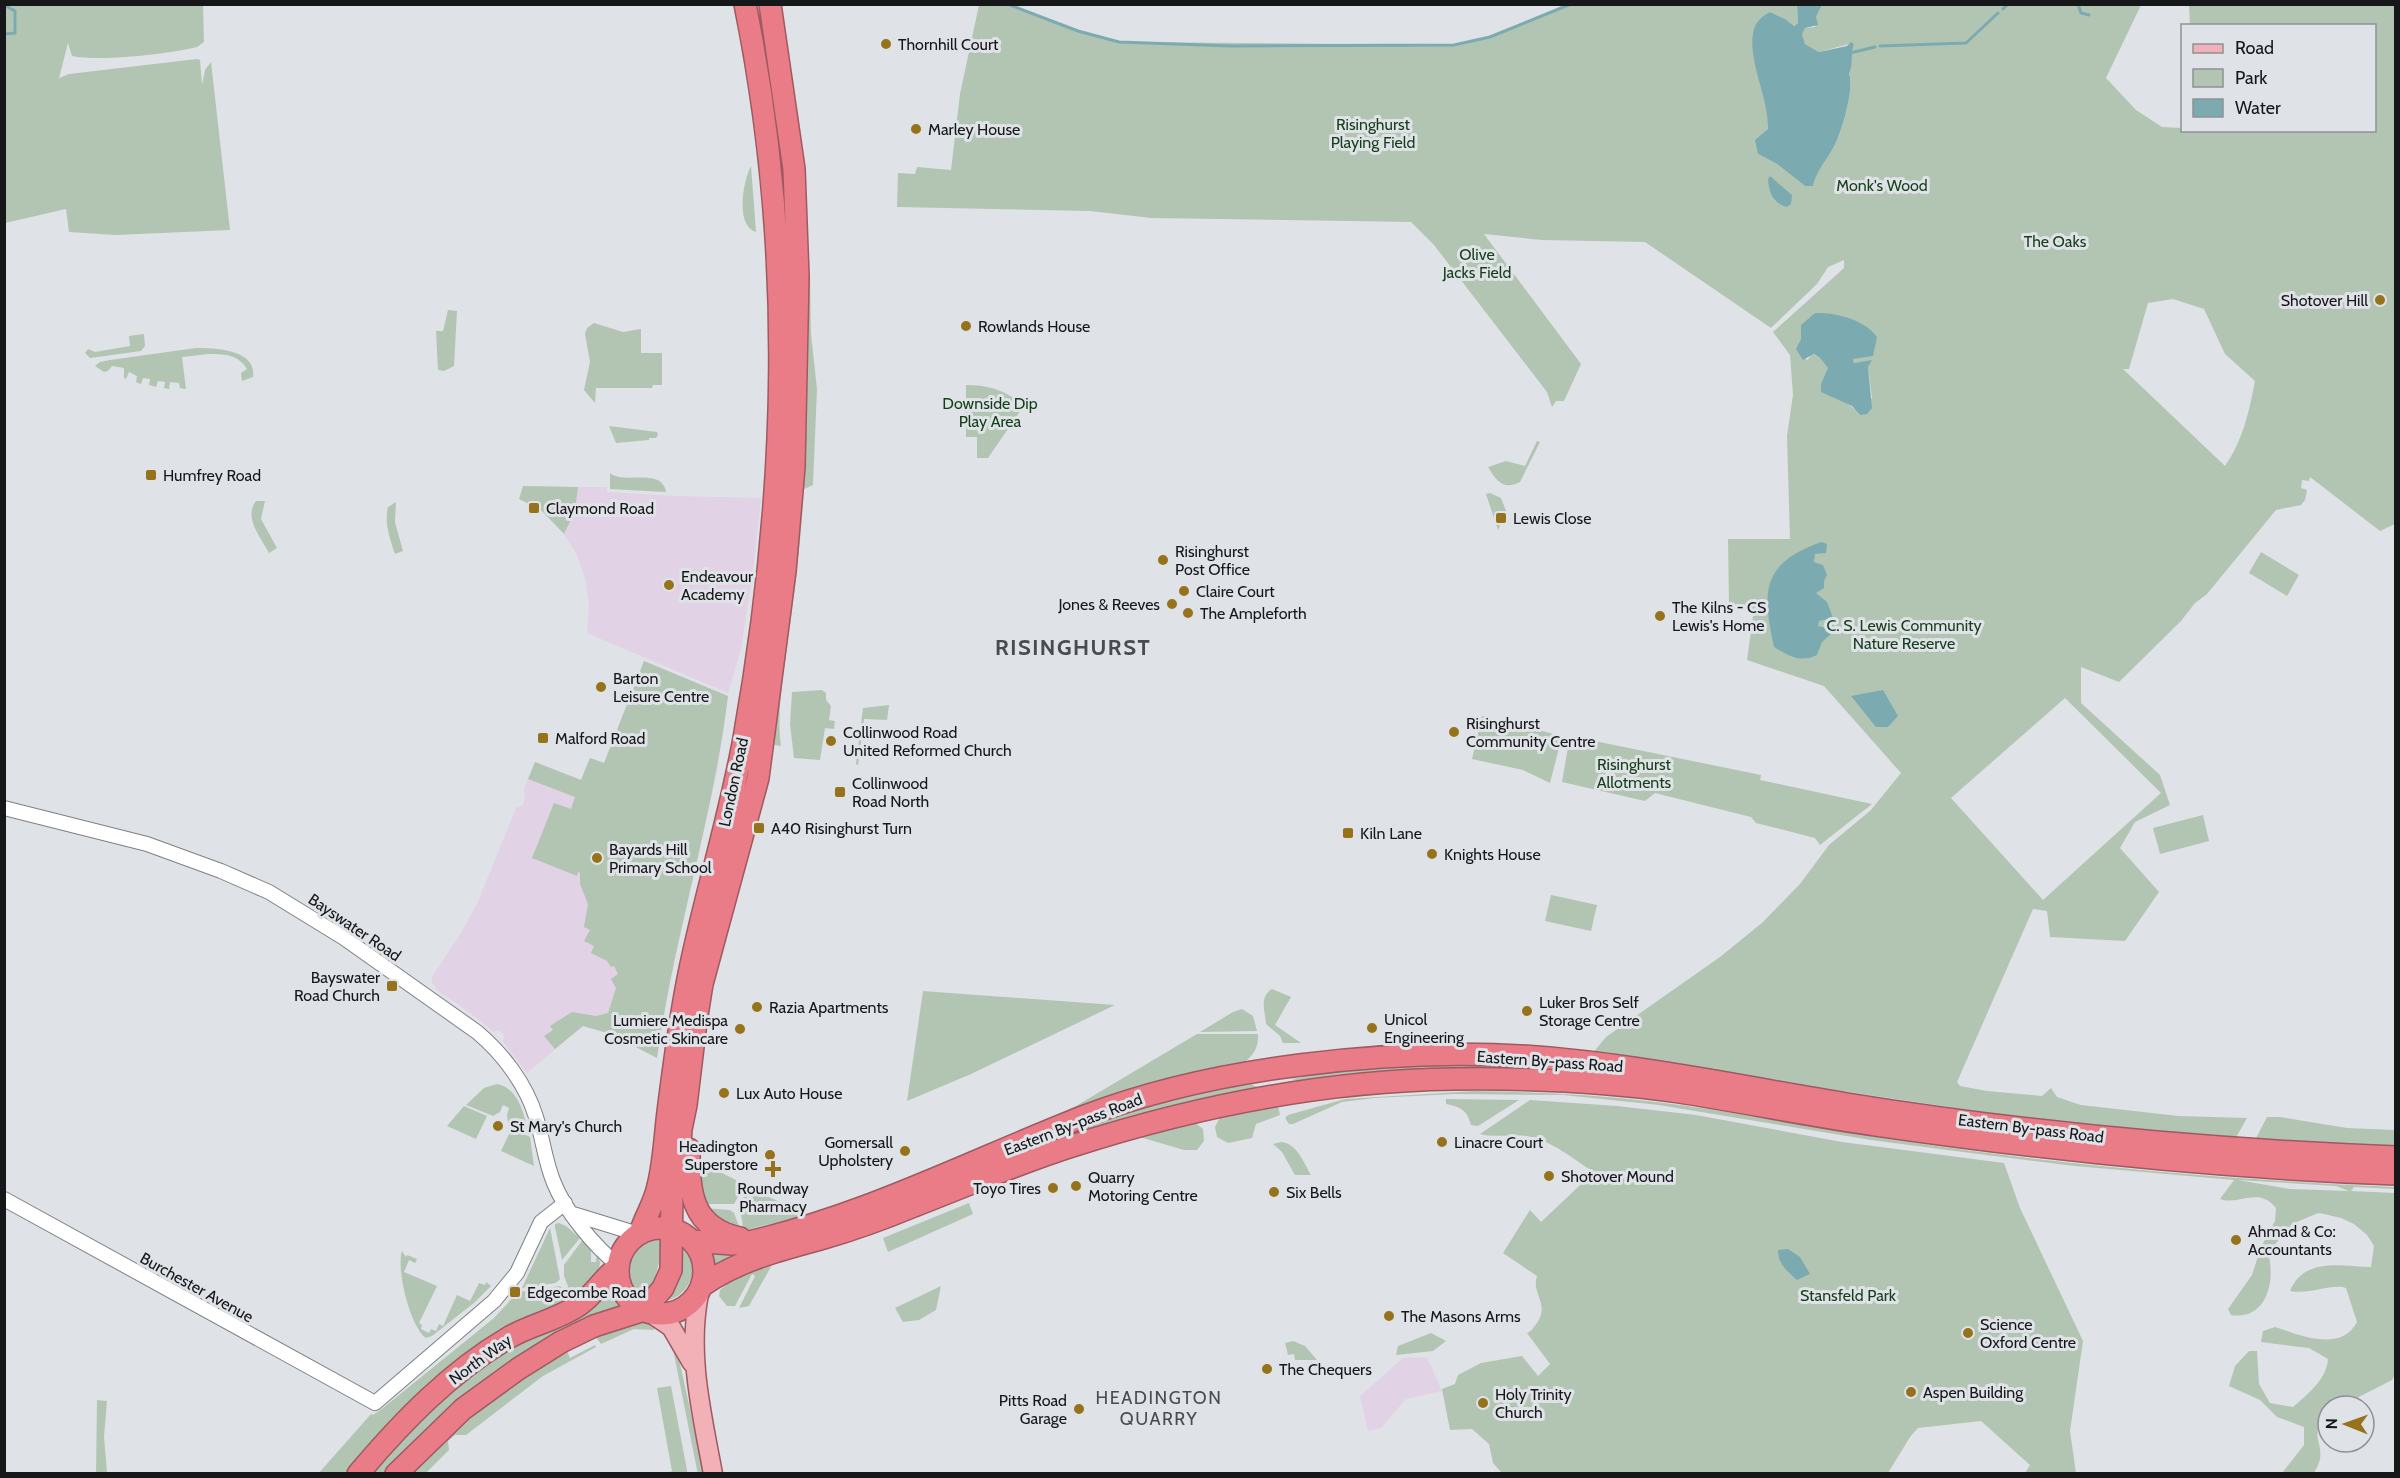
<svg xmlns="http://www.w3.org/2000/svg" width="2400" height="1478" viewBox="0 0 2400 1478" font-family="Cabin,sans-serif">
	<rect width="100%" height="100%" fill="#dfe2e7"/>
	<!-- education -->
	<path fill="#e1d2e5" d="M578 487H607V492L673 496 761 498 753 571 741 649 728 693 587 633 589 605 585 578 577 555 564 534 575 511Z
		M644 661 728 696 717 772 672 965 657 1058 611 1034 583 1026 527 1073 503 1042 504 1035 498 1030 494 1032 465 1009 437 990 432 982V977L461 933 477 904 516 808 523 805 525 797 524 789 535 762 581 780 590 758 604 763Z
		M1427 1357 1442 1391 1406 1399 1381 1428 1368 1431 1360 1396 1403 1358Z"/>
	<!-- green -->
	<path fill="#b2c5b2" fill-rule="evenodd" d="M4 5H203L204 42 197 47C168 54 101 62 72 56L68 43 59 78 69 74 197 59 200 60 202 85 205 70 211 62 230 230 116 235 69 232 66 209 5 223Z
		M979 5H1005L1078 31 1119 42 1454 45 1490 37 1571 5H1797L1798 23 1793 26 1785 19 1770 12 1754 29 1753 51 1768 116V129L1758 154 1777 164 1805 186H1813C1815 174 1825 160 1832 150 1841 138 1855 87 1849 74 1853 63 1851 54 1853 43L1819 52 1805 44 1801 34 1805 28 1815 27 1816 17 1822 5H2141L2106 78 2136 110 2162 127 2182 128V130H2374V26L2190 25 2189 5H2395V524L2380 531 2310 477 2309 481 2302 480 2301 488 2307 490 2305 500 2301 505 2276 510 2207 594 2195 603 2181 621 2119 682 2081 667V703L2160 775 2170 805 2135 822 2120 848 2159 892 2125 941 2050 937 2047 911 2033 909 1957 1082 1960 1086 1987 1091 2042 1096 2051 1088 2057 1097 2081 1105 2178 1116 2247 1118 2234 1141 2023 1118 1592 1054 1606 1037 1720 957 1763 922 1800 884 1829 845 1871 810 1901 773 1824 686 1747 660 1754 609 1729 606 1728 539H1790L1787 436 1793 395 1790 355 1773 332 1844 268V260L1828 267 1817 284 1771 328 1645 242 1542 240 1484 234 1581 364 1564 401H1556L1552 407 1547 392 1434 245 1411 222 1151 218 1090 211 897 207 898 173 915 174 917 167 951 170 960 94ZM2173 299 2204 309 2225 354 2255 381C2249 412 2243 440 2225 466L2123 369H2129L2148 303ZM1848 318 1869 329 1856 357 1853 359 1854 363 1871 361 1868 367 1872 398 1860 415C1849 401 1832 397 1821 384L1829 369 1820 358 1813 354 1807 360 1797 349 1801 339ZM2065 698 2161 793 2043 900 1951 798Z
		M751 166 756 232C735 226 743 181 751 166Z
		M810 276 811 334 817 389 813 485 804 489C801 540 795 590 788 640 784 675 776 710 781 746L770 744 807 279Z
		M448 310 457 311 454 366 444 371 438 370 436 331H443Z
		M594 323 623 332 641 329V353H662V385H653L652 388H596L595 403 584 390 590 362 585 334 587 328Z
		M144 334 145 346 141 351 90 358 85 353 88 349 95 352 130 346 129 336Z
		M196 348C214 348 257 349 253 377L242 381 241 373 247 369C235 347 202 355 182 357L186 389 180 388 179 383 170 382 169 389 164 388 165 382 158 381 156 387 149 385 150 379 143 378 141 384 136 382 137 376 129 372 126 379 124 378V368L112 366 108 371 104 372 95 366 100 362 110 360Z
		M966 385C988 385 1008 390 1023 407L988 458H977V437H966Z
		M609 426 657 432 658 435 656 438H649V440L616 443Z
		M1537 441 1540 442 1520 482C1503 491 1496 480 1488 467L1506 461 1525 466Z
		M610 473C624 485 662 467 666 492L610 489Z
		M523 486 578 487 575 511 564 534 541 510 519 499Z
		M1490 493 1501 498 1506 511 1498 530 1486 494Z
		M256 501H265L261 519 277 548 269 553C261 538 243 517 256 501Z
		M396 502 395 522 403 551 395 554C390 539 384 523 388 507Z
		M2261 552 2299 575 2287 596 2249 573Z
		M644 661 728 696C713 819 674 936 657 1058L611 1034 583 1026 555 1049 544 1036 553 1030 550 1026 572 1012 596 1016 608 1013 616 988 611 979 618 974 614 966 611 967 607 961 591 953 594 946 584 941 590 930 584 927 588 904 580 884V873L578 872 577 876 532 858 554 803 571 809 575 797 528 779 535 762 581 780 590 758 604 763Z
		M822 690 826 693V700L831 706 829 720 835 721 834 729 825 728 820 760 794 758 790 724 792 692Z
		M889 705 887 720 864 719 858 765 856 764 863 708Z
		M1482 716 1562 736 1550 783 1523 770 1472 759Z
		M1570 736 1761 775 1760 780 1872 804 1820 845 1815 838 1756 823 1751 817 1655 793 1645 801 1562 782Z
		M2203 815 2209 841 2160 854 2153 828Z
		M1551 895 1597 905 1591 931 1545 921Z
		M1272 989 1291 997 1275 1025 1301 1043H1283L1280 1036 1266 1024C1265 1010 1259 997 1272 989Z
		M923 991 1115 1005 971 1074 907 1101Z
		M1242 1009 1253 1016 1257 1031 1200 1032 1233 1012Z
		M1197 1034H1258C1259 1048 1253 1056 1242 1064L823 1215 782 1221 737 1232 702 1208 730 1210 734 1213 740 1229 743 1228C742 1211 732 1197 756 1191L808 1215 842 1206 1036 1125 1076 1106Z
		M1378 1063 1570 1066 1567 1071 1542 1069 1541 1071 1303 1081 1291 1079 1303 1077 1302 1071Z
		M497 1084C519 1088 524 1115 529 1134L508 1123 507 1115 509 1108 503 1105 500 1112 493 1116 466 1105 484 1088Z
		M1251 1084 1259 1088 711 1270 707 1249 731 1252 1103 1115 1197 1093Z
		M1475 1091C1532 1092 1590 1094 1647 1101 1739 1111 1831 1131 1923 1144 2079 1167 2237 1180 2395 1187V1189L2354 1187 2351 1191 2395 1193V1374L2392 1380 2341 1406H2328V1416C2308 1437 2323 1439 2320 1459 2319 1464 2316 1469 2314 1473H2282L2304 1445V1427L2277 1417 2260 1400 2229 1386 2235 1366 2249 1351H2257L2259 1384 2270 1403 2293 1407C2307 1395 2327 1379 2328 1359L2309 1348 2261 1342 2263 1331 2275 1327C2300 1335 2341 1353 2357 1322L2346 1288C2332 1283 2310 1295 2290 1291 2304 1257 2341 1266 2371 1267L2374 1246 2367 1235 2354 1224 2341 1218 2324 1214 2318 1213 2292 1224 2268 1253C2276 1280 2267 1321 2231 1315L2228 1309 2252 1275 2261 1247 2275 1221 2276 1208C2258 1186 2240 1206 2220 1199L2234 1180 2075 1166 1963 1152 1871 1140 1659 1105 1563 1095 1454 1094 1375 1098 1342 1102 1293 1124H1289L1285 1118 1288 1115 1345 1099ZM2238 1180 2336 1186 2349 1191 2290 1189Z
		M1446 1099 1519 1100 1478 1126 1471 1125C1467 1110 1461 1107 1446 1104Z
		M1530 1100 1617 1106 1696 1115 1842 1142 2004 1163 2020 1208 2083 1341 2070 1431 2076 1473H2025L2030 1465 1981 1421 1918 1428 1910 1437 1888 1473H1502L1493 1463 1489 1444 1472 1429 1450 1430 1442 1389 1455 1384 1458 1375 1481 1363 1522 1356 1538 1376 1550 1364 1527 1333C1532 1331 1533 1328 1537 1323 1550 1303 1531 1294 1537 1276L1503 1253 1530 1210 1541 1222 1594 1172C1573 1159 1551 1140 1527 1136 1511 1134 1495 1138 1480 1134Z
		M1277 1102 1280 1115 1256 1124 1252 1138 1228 1143 1217 1137 1215 1127 1220 1117Z
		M464 1106 487 1116 476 1139 447 1126Z
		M2267 1117H2280L2347 1128 2395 1130V1150L2254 1142Z
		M1189 1122H1194L1203 1129 1204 1141 1197 1150H1184L1133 1135 1118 1139 1012 1174 885 1225 789 1255 773 1263 749 1306 739 1308 755 1276 752 1274 735 1306H727L719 1296 720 1290C764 1253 818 1247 870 1228 914 1212 957 1192 1001 1175 1062 1152 1124 1133 1189 1122Z
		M512 1128 530 1137 534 1166 501 1151Z
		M1281 1142C1297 1143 1304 1163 1311 1175H1295L1282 1152 1273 1144Z
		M698 1161 736 1180 740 1193 734 1204H700Z
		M969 1203 973 1214 888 1252 883 1238Z
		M559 1223 566 1226 580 1238 562 1260 555 1227V1224Z
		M550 1228 560 1279 556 1283 522 1288Z
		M656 1236H664L665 1248 660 1258 653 1287 643 1296C619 1278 626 1243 656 1236Z
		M584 1238 591 1244V1262H596L597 1251 600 1263 598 1274 574 1298 534 1315 350 1473 318 1474 371 1414 373 1415 383 1408 494 1318 518 1292 560 1286 569 1298 572 1297 564 1276V1265Z
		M680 1243C704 1260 692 1296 665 1301L681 1266Z
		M402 1251 406 1257 407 1255 417 1259 415 1263 409 1260 404 1272 437 1286 419 1323 422 1325 421 1329 429 1333 431 1329 436 1331 439 1324 443 1326 457 1295 470 1301 479 1283 485 1285 486 1282 491 1286 475 1302 432 1336 426 1338C410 1327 396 1269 402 1251Z
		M612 1285 618 1299 625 1306 616 1310 386 1473 365 1474 469 1374Z
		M941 1286 936 1310 919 1320 903 1322 895 1308Z
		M632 1322H643L655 1326 654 1330 634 1329 601 1344 595 1336 567 1351 570 1358 595 1345 596 1347 543 1376 466 1435H455L448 1441 449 1450 426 1473 404 1474 483 1402 587 1336Z
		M1431 1333 1446 1341 1433 1351 1396 1355 1398 1346Z
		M669 1337 677 1350 704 1473H698L697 1470 674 1354 667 1339Z
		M1293 1341 1305 1346 1317 1360H1295L1294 1354 1288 1355 1285 1343Z
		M671 1386 687 1470V1473H668L672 1471 657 1388Z
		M97 1400 107 1401 104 1437 107 1473H96Z"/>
	<!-- water -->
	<path fill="#7babb1" d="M1797 5H1822L1816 17 1818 25 1805 28 1802 34 1805 44 1819 52 1847 46 1851 42 1854 44C1850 55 1854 63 1849 74 1855 87 1841 137 1832 150 1826 160 1815 174 1813 186H1805L1777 164 1758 154 1755 140 1768 129C1769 98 1746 58 1754 29 1757 20 1763 16 1770 12L1785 19 1794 26 1798 23Z
		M1770 176 1792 195 1791 204 1787 207C1773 203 1769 193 1768 179Z
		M1815 313C1835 312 1866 320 1877 337L1873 356 1853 359 1854 363 1872 360 1868 367 1872 408 1867 414 1860 415 1852 406 1821 392V384L1828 368 1820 358 1814 354 1803 360 1796 349 1801 339V325Z
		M1821 542 1827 544 1826 553 1815 554 1814 562 1823 565 1827 575 1824 581V588L1816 593 1827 602 1833 618 1819 621 1818 626 1830 629 1831 634 1822 642 1817 655C1801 663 1789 656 1774 647 1762 591 1761 564 1821 542Z
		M1883 690 1898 716 1888 727H1876L1851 696Z
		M1788 1249 1800 1257 1810 1274 1797 1280C1787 1271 1778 1264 1778 1250Z"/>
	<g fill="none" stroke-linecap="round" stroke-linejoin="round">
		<!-- stream -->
		<path stroke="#7babb1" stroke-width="3" d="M1007 4 1078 31 1119 42 1231 46 1454 45 1490 37 1571 4
			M2078 4 2081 13 2089 15
			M4 5 15 11V33L4 34
			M2003 9 2008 4
			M1880 46 1966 43 1998 13
			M1850 53 1875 47"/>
		<!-- minor casing -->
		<g stroke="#7d8085" stroke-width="16">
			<path id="minor" d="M4 808 147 844 221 871 269 892 344 938 477 1032C503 1054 526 1084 536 1117 543 1139 545 1162 554 1183 565 1211 595 1247 618 1265
				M4 1199 375 1403 494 1301 517 1273 541 1222 565 1203
				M573 1214 638 1234"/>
		</g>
		<!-- major casing -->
		<g stroke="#9f5960" stroke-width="21">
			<path id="major" d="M699 1294C687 1355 702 1414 713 1474
				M649 1312 671 1327 692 1363"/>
		</g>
		<!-- highway casing -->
		<g stroke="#9f5960" stroke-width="24">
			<path id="highway" d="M689 1149C689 1192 691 1228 740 1238
				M618 1271a43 43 0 1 1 86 0a43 43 0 1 1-86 0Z
				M640 1233C645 1217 655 1202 658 1186 664 1162 665 1136 668 1112 674 1064 680 1016 690 969 706 892 730 816 744 738 788 492 795 250 745 4
				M692 1241 732 1244 744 1243C863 1217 972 1160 1085 1116 1153 1090 1228 1074 1300 1065 1394 1053 1493 1050 1587 1062 1675 1072 1760 1090 1847 1104 2028 1133 2212 1150 2396 1157
				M703 1285C741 1259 781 1250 824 1238 855 1229 885 1218 914 1206 966 1186 1016 1164 1069 1147 1192 1107 1323 1081 1453 1079 1528 1078 1604 1081 1679 1092 1745 1102 1810 1116 1876 1125 2048 1150 2222 1168 2396 1174
				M358 1474C401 1423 450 1372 508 1338 530 1325 557 1320 579 1305 594 1295 603 1278 618 1267
				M396 1474 463 1409 518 1369 561 1342 594 1326 644 1310 663 1288 671 1270 672 1192 679 1161 681 1129 686 1105 696 1022 702 984 758 778 785 571 794 467 798 276 794 169 770 4"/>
		</g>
		<!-- minor -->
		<use href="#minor" stroke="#fff" stroke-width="14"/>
		<!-- major -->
		<use href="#major" stroke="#f2b0b7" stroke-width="18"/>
		<!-- highway -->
		<use href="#highway" stroke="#e97c87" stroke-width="21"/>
	</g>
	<!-- markers -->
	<g fill="#96721b" stroke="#dfe2e7" stroke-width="2">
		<circle cx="886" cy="44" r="6"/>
		<circle cx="916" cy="129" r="6"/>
		<circle cx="2380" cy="300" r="6"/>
		<circle cx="966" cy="326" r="6"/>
		<rect x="145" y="469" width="12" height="12" rx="3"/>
		<rect x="528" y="502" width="12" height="12" rx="3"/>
		<rect x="1495" y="512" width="12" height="12" rx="3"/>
		<circle cx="1163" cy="560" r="6"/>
		<circle cx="669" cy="585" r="6"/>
		<circle cx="1184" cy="591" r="6"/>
		<circle cx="1172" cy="604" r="6"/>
		<circle cx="1188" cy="613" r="6"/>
		<circle cx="1660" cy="616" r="6"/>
		<circle cx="601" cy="687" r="6"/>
		<circle cx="1454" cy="732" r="6"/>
		<rect x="537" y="732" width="12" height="12" rx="3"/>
		<circle cx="831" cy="741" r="6"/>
		<rect x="834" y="786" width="12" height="12" rx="3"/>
		<rect x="753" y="822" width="12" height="12" rx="3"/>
		<rect x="1342" y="827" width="12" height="12" rx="3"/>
		<circle cx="1432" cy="854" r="6"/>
		<circle cx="597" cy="858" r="6"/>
		<rect x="386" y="980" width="12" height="12" rx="3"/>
		<circle cx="757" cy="1007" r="6"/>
		<circle cx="1527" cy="1011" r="6"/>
		<circle cx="1372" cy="1028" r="6"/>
		<circle cx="740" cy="1029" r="6"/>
		<circle cx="724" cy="1093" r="6"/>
		<circle cx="498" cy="1126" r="6"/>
		<circle cx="1442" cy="1142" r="6"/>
		<circle cx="905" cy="1151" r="6"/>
		<circle cx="770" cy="1155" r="6"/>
		<path d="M770 1160h6v6h6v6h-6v6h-6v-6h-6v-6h6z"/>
		<circle cx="1549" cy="1176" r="6"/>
		<circle cx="1076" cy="1186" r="6"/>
		<circle cx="1053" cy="1188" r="6"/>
		<circle cx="1274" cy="1192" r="6"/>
		<circle cx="2236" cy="1240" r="6"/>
		<rect x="509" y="1286" width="12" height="12" rx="3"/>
		<circle cx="1389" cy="1316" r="6"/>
		<circle cx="1968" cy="1333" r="6"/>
		<circle cx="1267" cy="1369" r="6"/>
		<circle cx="1911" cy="1392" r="6"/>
		<circle cx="1483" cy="1403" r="6"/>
		<circle cx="1079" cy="1409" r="6"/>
	</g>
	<g text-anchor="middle" stroke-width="6" stroke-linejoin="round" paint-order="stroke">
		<!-- poi labels -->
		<g font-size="16" fill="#161719" stroke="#dfe2e7" text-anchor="start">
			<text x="898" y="50">Thornhill Court</text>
			<text x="928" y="135">Marley House</text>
			<text x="2368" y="306" text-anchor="end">Shotover Hill</text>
			<text x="978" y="332">Rowlands House</text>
			<text x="163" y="481">Humfrey Road</text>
			<text x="546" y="514">Claymond Road</text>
			<text x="1513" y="524">Lewis Close</text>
			<text x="1175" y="557">Risinghurst<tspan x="1175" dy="18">Post Office</tspan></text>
			<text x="681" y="582">Endeavour<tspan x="681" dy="18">Academy</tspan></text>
			<text x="1196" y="597">Claire Court</text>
			<text x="1160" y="610" text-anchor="end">Jones &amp; Reeves</text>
			<text x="1672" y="613">The Kilns - CS<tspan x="1672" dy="18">Lewis's Home</tspan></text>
			<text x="1200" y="619">The Ampleforth</text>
			<text x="613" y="684">Barton<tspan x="613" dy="18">Leisure Centre</tspan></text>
			<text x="1466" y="729">Risinghurst<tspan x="1466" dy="18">Community Centre</tspan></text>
			<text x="843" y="738">Collinwood Road<tspan x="843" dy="18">United Reformed Church</tspan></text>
			<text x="555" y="744">Malford Road</text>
			<text x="852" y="789">Collinwood<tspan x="852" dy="18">Road North</tspan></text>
			<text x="771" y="834">A40 Risinghurst Turn</text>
			<text x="1360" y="839">Kiln Lane</text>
			<text x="609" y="855">Bayards Hill<tspan x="609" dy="18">Primary School</tspan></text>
			<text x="1444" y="860">Knights House</text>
			<text x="380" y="983" text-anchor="end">Bayswater<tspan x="380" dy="18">Road Church</tspan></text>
			<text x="1539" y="1008">Luker Bros Self<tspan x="1539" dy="18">Storage Centre</tspan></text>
			<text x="769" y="1013">Razia Apartments</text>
			<text x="1384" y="1025">Unicol<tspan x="1384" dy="18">Engineering</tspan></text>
			<text x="728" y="1026" text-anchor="end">Lumiere Medispa<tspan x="728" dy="18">Cosmetic Skincare</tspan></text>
			<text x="736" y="1099">Lux Auto House</text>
			<text x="510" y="1132">St Mary's Church</text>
			<text x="893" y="1148" text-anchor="end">Gomersall<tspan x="893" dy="18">Upholstery</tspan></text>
			<text x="1454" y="1148">Linacre Court</text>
			<text x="758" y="1152" text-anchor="end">Headington<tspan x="758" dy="18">Superstore</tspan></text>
			<text x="1561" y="1182">Shotover Mound</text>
			<text x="1088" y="1183">Quarry<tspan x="1088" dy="18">Motoring Centre</tspan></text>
			<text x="773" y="1194" text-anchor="middle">Roundway<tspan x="773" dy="18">Pharmacy</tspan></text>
			<text x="1041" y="1194" text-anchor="end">Toyo Tires</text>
			<text x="1286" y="1198">Six Bells</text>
			<text x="2248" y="1237">Ahmad &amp; Co:<tspan x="2248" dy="18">Accountants</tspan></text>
			<text x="527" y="1298">Edgecombe Road</text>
			<text x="1401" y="1322">The Masons Arms</text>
			<text x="1980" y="1330">Science<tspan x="1980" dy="18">Oxford Centre</tspan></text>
			<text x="1279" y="1375">The Chequers</text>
			<text x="1923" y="1398">Aspen Building</text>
			<text x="1495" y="1400">Holy Trinity<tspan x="1495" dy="18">Church</tspan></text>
			<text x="1067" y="1406" text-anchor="end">Pitts Road<tspan x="1067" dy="18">Garage</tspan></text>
		</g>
		<!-- park labels -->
		<g font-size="16" fill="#143f18" stroke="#dfe2e7">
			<text x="1373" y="130">Risinghurst<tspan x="1373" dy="18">Playing Field</tspan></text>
			<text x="1882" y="191">Monk's Wood</text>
			<text x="2055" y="247">The Oaks</text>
			<text x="1477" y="260">Olive<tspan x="1477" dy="18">Jacks Field</tspan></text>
			<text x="990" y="409">Downside Dip<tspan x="990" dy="18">Play Area</tspan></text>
			<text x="1904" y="631">C. S. Lewis Community<tspan x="1904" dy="18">Nature Reserve</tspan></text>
			<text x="1634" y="770">Risinghurst<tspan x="1634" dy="18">Allotments</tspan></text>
			<text x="1848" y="1301">Stansfeld Park</text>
		</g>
		<!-- street labels -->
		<g font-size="16" fill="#161719" stroke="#dfe2e7">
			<text transform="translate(733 782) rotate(-78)" y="6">London Road</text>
			<text transform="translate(355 927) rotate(34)" y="6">Bayswater Road</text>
			<text transform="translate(1550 1061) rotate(4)" y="6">Eastern By-pass Road</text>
			<text transform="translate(1073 1124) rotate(-21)" y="6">Eastern By-pass Road</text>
			<text transform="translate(2031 1128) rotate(7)" y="6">Eastern By-pass Road</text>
			<text transform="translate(197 1287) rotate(29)" y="6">Burchester Avenue</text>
			<text transform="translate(480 1359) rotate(-36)" y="6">North Way</text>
		</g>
		<!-- neighbourhood labels -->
		<g font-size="18" letter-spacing="1.5" fill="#494b50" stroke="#dfe2e7">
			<text x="1159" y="1404">HEADINGTON<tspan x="1159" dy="21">QUARRY</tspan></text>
		</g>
		<!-- district labels -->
		<g font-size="22" font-weight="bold" letter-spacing="1.5" fill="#494b50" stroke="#dfe2e7">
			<text x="1073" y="655">RISINGHURST</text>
		</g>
	</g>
	<!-- border -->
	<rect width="2400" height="1478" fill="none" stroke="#161719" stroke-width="12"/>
	<!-- legend -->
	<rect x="2181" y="24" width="195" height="108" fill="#dfe2e7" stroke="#8f9195" stroke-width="1.5"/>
	<rect x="2193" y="44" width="30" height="9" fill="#f2b0b7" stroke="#8f9195" stroke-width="1.5"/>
	<text x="2235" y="54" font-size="18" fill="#161719">Road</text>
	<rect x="2193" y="69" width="30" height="18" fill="#b2c5b2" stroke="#8f9195" stroke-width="1.5"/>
	<text x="2235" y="84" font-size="18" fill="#161719">Park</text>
	<rect x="2193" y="99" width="30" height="18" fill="#7babb1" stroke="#8f9195" stroke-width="1.5"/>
	<text x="2235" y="114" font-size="18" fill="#161719">Water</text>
	<!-- north arrow -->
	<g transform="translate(2346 1424) rotate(271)"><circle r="28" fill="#dfe2e7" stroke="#8f9195" stroke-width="1.5"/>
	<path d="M0-4.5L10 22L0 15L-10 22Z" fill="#96721b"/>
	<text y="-9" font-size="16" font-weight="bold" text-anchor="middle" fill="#161719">N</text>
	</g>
</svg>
